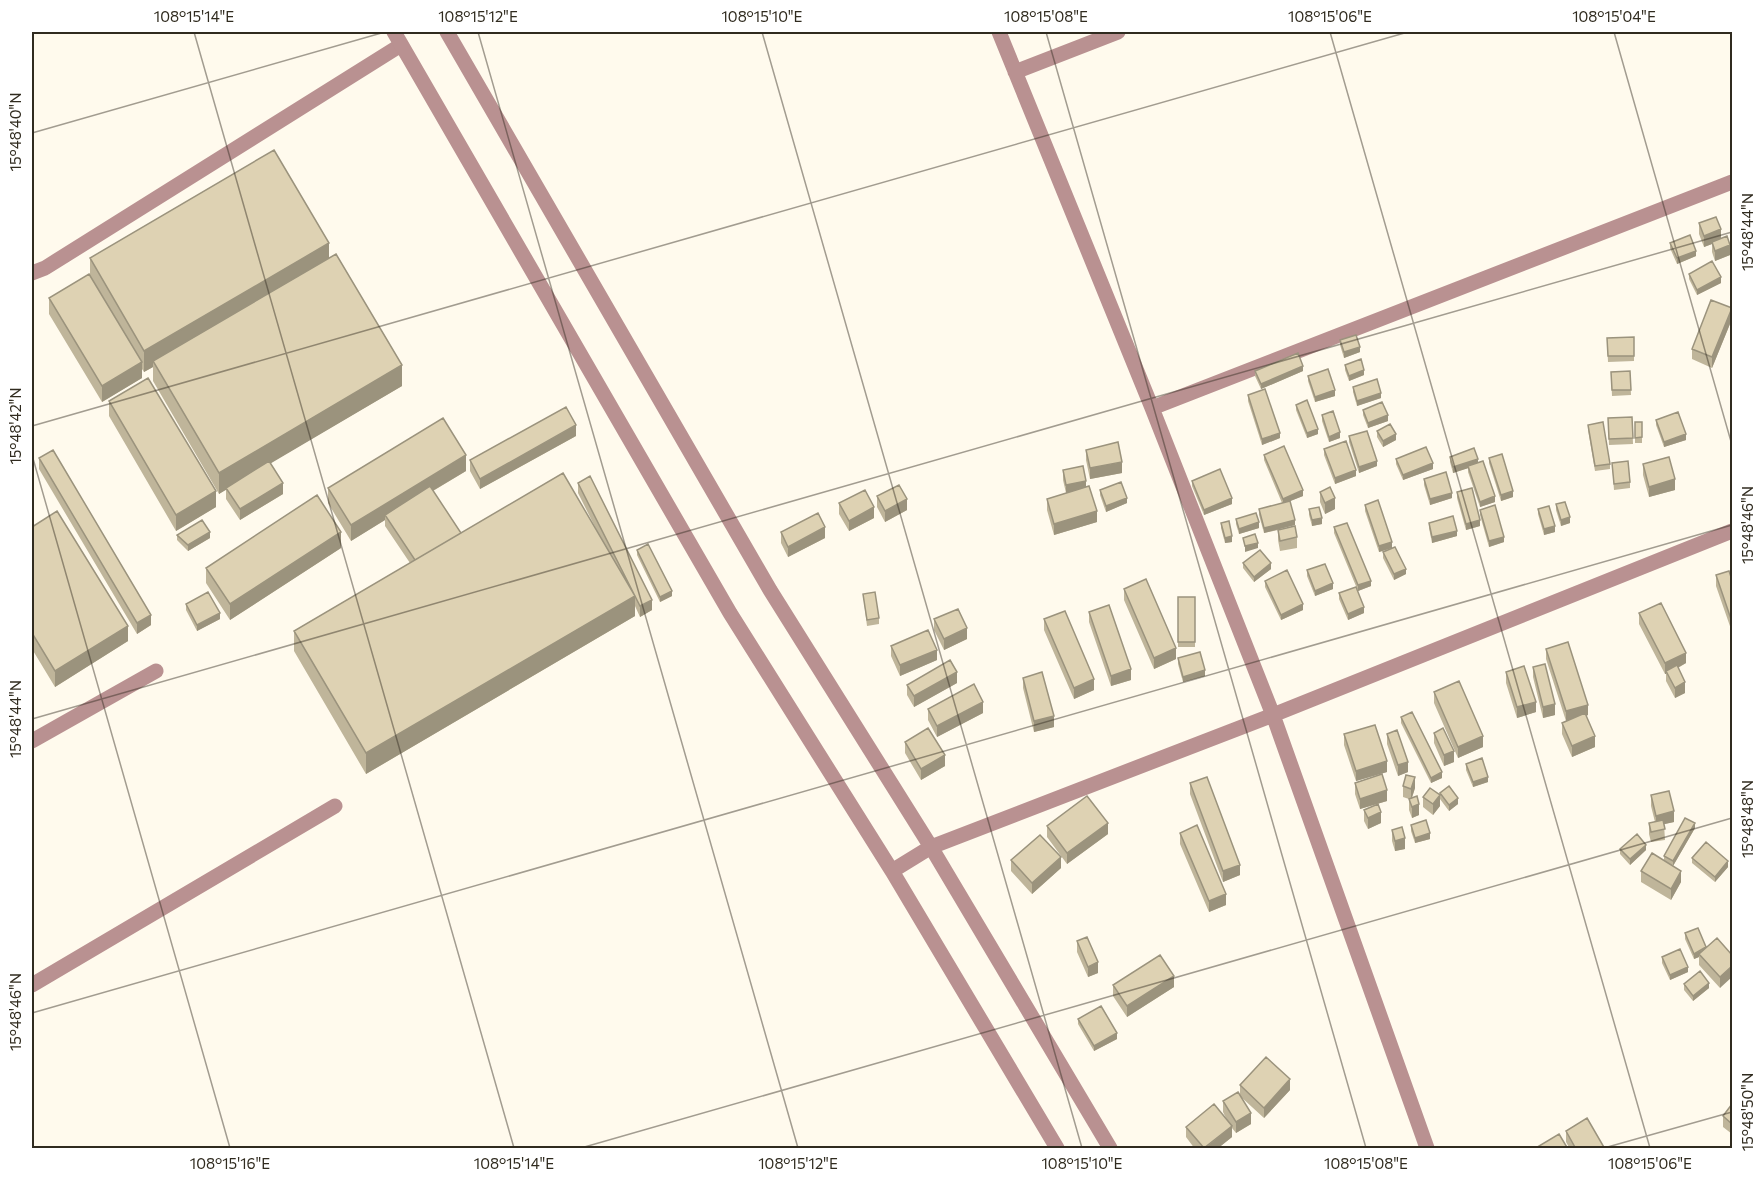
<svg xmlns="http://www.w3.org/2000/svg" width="1764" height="1180" viewBox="0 0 1764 1180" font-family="Commissioner,sans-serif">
	<rect width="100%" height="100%" fill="#fffaed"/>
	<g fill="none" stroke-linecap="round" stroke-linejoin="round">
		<!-- service -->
		<path stroke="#b99191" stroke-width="15" d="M32 273 45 268 401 45
			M32 741 156 671
			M32 985 335 806"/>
		<!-- minor -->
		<path stroke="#b99191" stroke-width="15" d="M394 32 730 613 892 871 1057 1148
			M447 32 770 590 931 847 1110 1148
			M999 32 1152 408 1273 715 1427 1148
			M1015 72 1118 32
			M1152 408 1732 182
			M892 871 931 847 1273 715 1732 531"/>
	</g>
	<!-- wall -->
	<path fill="#bfb59a" d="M1699 223 1721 238 1730 255 1715 261 1712 252V244L1704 247 1699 234Z
		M1670 243 1696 256 1677 264 1670 248Z
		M90 258H329L402 386 270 463 283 494 240 520 226 499V489L219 494 153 381V367L144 372 142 369V378L102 402 49 314V298L90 274Z
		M1689 274 1721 283 1697 295 1689 279Z
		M1732 319 1712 368 1692 359V349Z
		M1634 337V361L1608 362 1607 338Z
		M1340 340 1360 352 1344 358 1340 345Z
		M1345 365 1364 375 1349 381 1345 370Z
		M1255 371H1303L1261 389 1255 376Z
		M1630 371 1631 395 1612 396 1611 372Z
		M1308 376 1335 396 1315 402 1308 381Z
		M1353 387 1381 398 1357 406 1353 392Z
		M1248 395 1280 438 1262 445 1248 401Z
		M109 401 216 507 176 531 109 416Z
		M1296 405 1318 434 1307 438 1296 410Z
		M1363 410 1388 421 1368 428 1363 415Z
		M1322 415 1340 438 1329 442 1322 421Z
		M1632 417 1633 444 1609 445 1608 418Z
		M1656 420 1686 440 1664 447 1656 425Z
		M1635 422H1642V443H1635Z
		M1588 425 1610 464V469L1595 471 1588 430Z
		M1377 431 1396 440 1383 447 1377 437Z
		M576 436 480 489 470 471V460Z
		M1349 436 1377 466 1359 473 1349 442Z
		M1324 449 1356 476 1335 484 1324 455Z
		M1086 450 1122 473 1090 479 1086 460Z
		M1264 455 1303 496 1290 501 1295 525 1280 529 1297 537V548L1280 551 1278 540V530L1264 533 1259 515V509L1282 503 1264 460Z
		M1450 457 1478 463 1495 502 1480 507 1468 472V468L1453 473 1450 462Z
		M39 458 151 625 137 634 39 469Z
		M1489 458 1513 497 1501 501 1489 463Z
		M1396 459 1433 469 1403 480 1396 464Z
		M1612 463 1630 482V488L1614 490Z
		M1643 464 1675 490 1649 497 1643 475Z
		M1063 470 1086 487 1097 522 1054 535 1047 510V499L1066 493 1063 480Z
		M466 471 433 491 461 533 599 535 578 493V483L652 610 640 617 635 606V616L366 774 294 651V631L410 563 385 526V520L351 541 328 503V488Z
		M1424 479 1452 498 1430 505 1424 485Z
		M1192 481 1232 504 1204 515 1192 486Z
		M1100 490 1127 503 1106 512 1100 495Z
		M1320 492 1335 509 1325 514 1320 502Z
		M1457 492 1480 526 1466 530 1457 498Z
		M877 496 907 510 885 522 877 507Z
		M839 503 874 518 849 531 839 514Z
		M1556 504 1570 523 1561 526 1556 510Z
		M1365 505 1392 548 1379 552 1365 511Z
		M1309 509 1322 524 1312 526 1309 515Z
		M1538 509 1555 532 1544 535 1538 514Z
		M1480 510 1504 542 1489 547 1480 515Z
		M1236 519 1259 528 1239 534 1236 524Z
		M1221 523 1232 542 1225 543 1221 528Z
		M1429 523 1457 536 1432 543 1429 528Z
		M32 527 128 641 55 687 32 649Z
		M1334 527 1371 586 1358 591 1334 533Z
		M781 532 825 538 788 557 781 543Z
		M177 535 210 538 188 551 177 540Z
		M341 548 230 620 206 583V568Z
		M637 550 672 596 660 602 637 555Z
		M1383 552 1406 574 1394 580 1383 558Z
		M1243 563 1271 569 1254 582 1243 568Z
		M1307 570 1333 589 1315 596 1307 576Z
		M1716 575 1732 580V632L1716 586Z
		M1265 581 1303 610 1281 620 1265 587Z
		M1124 589 1176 659 1154 669 1124 600Z
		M1339 593 1364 613 1348 620 1339 599Z
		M863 594 879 618V624L867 626Z
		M1178 597H1195V647H1178Z
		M186 604 220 619 197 631 186 610Z
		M1089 612 1131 680 1111 686 1089 622Z
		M1639 613 1686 663 1678 668 1685 693 1675 698 1666 681V674H1665L1639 624Z
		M934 619 967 639 944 650 934 630Z
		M1044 619 1094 690 1074 699 1044 630Z
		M891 646 937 660 900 676 891 656Z
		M1546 649 1588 715 1586 716 1595 747 1572 757 1562 734V723L1566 721 1546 659Z
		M1178 658 1205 676 1183 682 1178 664Z
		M1533 667 1555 715 1543 718 1533 677Z
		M1506 672 1536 712 1517 718 1506 683Z
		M1023 678 1054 727 1034 732 1023 688Z
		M957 683 914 707 907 695V685Z
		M1434 692 1483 747 1458 758 1434 703Z
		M928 709 983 713 937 737 928 720Z
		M1401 717 1442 778 1431 783 1401 723Z
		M1434 733 1454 762 1444 766 1434 743Z
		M1344 734 1387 772 1356 781 1344 745Z
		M1387 734 1408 772 1398 776 1387 744Z
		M905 742 945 766 921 780 905 753Z
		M1466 764 1488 782 1473 787 1466 770Z
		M1190 783 1240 875 1223 882 1190 794Z
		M1355 783 1387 801 1360 809 1355 794Z
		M1403 786 1415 788 1412 798 1419 815 1412 818 1409 810V799L1403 797Z
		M1440 793 1458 804 1449 811 1440 799V806L1433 815 1423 807V797L1440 795Z
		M1651 795 1674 822 1664 824 1665 840 1651 842 1649 834V823L1655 822 1651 806Z
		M1364 810 1381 823 1368 829 1364 821Z
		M1411 825 1430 839 1415 843 1411 831Z
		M1047 826 1108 834 1067 864 1047 837Z
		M1695 828 1673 866 1681 882 1671 900 1641 882V871L1664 860V856Z
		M1392 830 1405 849 1395 851 1392 841Z
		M1180 833 1226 905 1209 912 1180 844Z
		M1620 849 1646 850 1630 865 1620 854Z
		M1692 858 1728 867 1715 882 1692 863Z
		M1011 860 1061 868 1032 894 1011 871Z
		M1685 933 1706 947 1732 955 1720 988 1699 965V957L1694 959 1685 939Z
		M1077 941 1098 973 1088 977 1077 952Z
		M1662 957 1688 972 1670 980 1662 963Z
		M1684 984 1709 988 1693 1001 1684 990Z
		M1113 985 1174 987 1127 1017 1113 996Z
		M1078 1019 1117 1039 1094 1051 1078 1024Z
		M1240 1085 1290 1090 1264 1118 1241 1097 1251 1124 1236 1133 1232 1128V1137L1217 1149H1195L1186 1137V1127L1228 1122 1223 1112V1101L1240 1095Z
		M1732 1104V1134L1723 1127V1116Z
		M1566 1131 1605 1149H1570L1566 1142Z"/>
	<!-- shaded-wall -->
	<path fill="#9b937d" d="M1721 229V240L1712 242V244L1704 247V236Z
		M329 243V263L153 361V367L144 372V351Z
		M1730 245V255L1715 261V251Z
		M1696 251V256L1677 264V258Z
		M1721 277V283L1697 295V290Z
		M1732 308V319L1712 368V357Z
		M1360 347V352L1344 358V352Z
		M142 362V378L102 402V386Z
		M402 365V386L219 494V473Z
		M1303 366V371L1261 389V384Z
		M1364 370V375L1349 381V376Z
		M1335 390V396L1315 402V397Z
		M1381 393V398L1357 406V401Z
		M1388 415V421L1368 428V423Z
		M576 425V436L480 489V479Z
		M1318 429V434L1307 438V433Z
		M1340 432V438L1329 442V437Z
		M1280 433V438L1262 445V439Z
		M1396 434V440L1383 447V441Z
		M1686 434V440L1664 447V442Z
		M466 455V471L387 518 385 515V520L351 541V525Z
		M1478 459V465L1453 473V467Z
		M1377 461V466L1359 473V467Z
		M1122 462V473L1090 479V468Z
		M1433 463V469L1403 480V475Z
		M1356 470V476L1335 484V478Z
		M1675 479V490L1649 497V487Z
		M1086 481V492L1066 496V485Z
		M283 483V494L240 520V509Z
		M1303 490V496L1283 504V499Z
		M216 491V507L176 531V515Z
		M1513 491V497L1501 501V495Z
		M1452 493V498L1430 505V499Z
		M1495 496V502L1480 507V502Z
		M1127 498V503L1106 512V506Z
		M1232 498V504L1204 515V510Z
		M1335 498V509L1325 514V503Z
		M907 499V510L885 522V511Z
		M874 507V518L849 531V521Z
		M1097 511V522L1054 535V524Z
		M1570 517V523L1561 526V520Z
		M1322 518V524L1312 526V520Z
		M1295 520V525L1264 533V528Z
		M1480 520V526L1466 530V524Z
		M1259 522V528L1239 534V529Z
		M1555 526V532L1544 535V529Z
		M825 527V538L788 557V547Z
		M1457 531V536L1432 543V537Z
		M210 532V538L188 551V545Z
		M341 532V548L230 620V604Z
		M1232 536V542L1225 543V538Z
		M1504 537V542L1489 547V541Z
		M1392 542V548L1379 552V546Z
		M1258 543V548L1245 552V546Z
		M1271 563V569L1254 582V577Z
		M1406 569V574L1394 580V574Z
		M1371 581V586L1358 591V585Z
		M1333 583V589L1315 596V591Z
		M672 591V596L660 602V597Z
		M635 596V616L366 774V753Z
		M652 600V610L640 617V606Z
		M1303 604V610L1281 620V615Z
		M1364 607V613L1348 620V614Z
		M220 613V619L197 631V625Z
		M151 615V625L137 634V623Z
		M128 626V641L55 687V671Z
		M967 628V639L944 650V639Z
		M1176 648V659L1154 669V658Z
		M937 650V660L900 676V665Z
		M1686 653V663L1668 673 1666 671V674H1665V663Z
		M1131 669V680L1111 686V676Z
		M1205 670V676L1183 682V677Z
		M957 672V683L914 707V696Z
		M1094 679V690L1074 699V688Z
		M1685 682V693L1675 698V688Z
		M983 702V713L937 737V726Z
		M1536 702V712L1517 718V707Z
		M1555 704V715L1543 718V707Z
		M1588 705V715L1566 722V711Z
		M1054 716V727L1034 732V721Z
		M1483 736V747L1458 758V747Z
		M1595 736V747L1572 757V746Z
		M1454 751V762L1444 766V755Z
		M945 755V766L921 780V769Z
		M1387 761V772L1356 781V771Z
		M1408 762V772L1398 776V765Z
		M1442 772V778L1431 783V778Z
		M1415 777V788L1411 800V789Z
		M1488 777V782L1473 787V782Z
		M1387 790V801L1360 809V799Z
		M1440 795V806L1433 815V804Z
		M1458 798V804L1449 811V805Z
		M1419 804V815L1412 818V807Z
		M1674 811V822L1656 826V816Z
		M1381 812V823L1368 829V818Z
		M1108 823V834L1067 864V853Z
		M1695 823V828L1673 866V861Z
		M1430 833V839L1415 843V838Z
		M1405 838V849L1395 851V841Z
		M1646 845V850L1630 865V859Z
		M1061 857V868L1032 894V883Z
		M1728 861V867L1715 882V877Z
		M1240 865V875L1223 882V871Z
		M1681 871V882L1671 900V889Z
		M1226 894V905L1209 912V901Z
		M1707 948 1699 954V957L1694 959V954Z
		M1098 962V973L1088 977V967Z
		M1732 966V977L1720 988V977Z
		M1688 967V972L1670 980V975Z
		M1174 976V987L1127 1017V1006Z
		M1709 983V988L1693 1001V996Z
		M1117 1033V1039L1094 1051V1046Z
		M1290 1079V1090L1264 1118V1108Z
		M1251 1113V1124L1236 1133V1122Z
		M1232 1126V1137L1217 1149H1204Z"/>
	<!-- building -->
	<path fill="#ded2b3" stroke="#9b937d" stroke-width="1.5" d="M274 150 329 243 144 351 90 258Z
		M1716 217 1721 229 1704 236 1699 223Z
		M1690 235 1696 251 1677 258 1670 243Z
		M1727 236 1730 245 1715 251 1712 242Z
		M336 254 402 365 219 473 153 361Z
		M1712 261 1721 277 1697 290 1689 274Z
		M89 274 142 362 102 386 49 298Z
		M1711 300 1732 308 1712 357 1692 349Z
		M1356 335 1360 347 1344 352 1340 340Z
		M1634 337V356H1608L1607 338Z
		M1298 353 1303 366 1261 384 1255 371Z
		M1361 359 1364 370 1349 376 1345 365Z
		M1328 369 1335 390 1315 397 1308 376Z
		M1630 371 1631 390H1612L1611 372Z
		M148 378 216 491 176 515 109 401Z
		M1377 379 1381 393 1357 401 1353 387Z
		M1265 389 1280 433 1262 439 1248 395Z
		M1307 400 1318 429 1307 433 1296 405Z
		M1382 402 1388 415 1368 423 1363 410Z
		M566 407 576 425 480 479 470 460Z
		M1333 411 1340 432 1329 437 1322 415Z
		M1678 412 1686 434 1664 442 1656 420Z
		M1632 417 1633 438 1609 439 1608 418Z
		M443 418 466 455 351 525 328 488Z
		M1603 422 1610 464 1595 466 1588 425Z
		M1635 422H1642V437L1635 438Z
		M1390 424 1396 434 1383 441 1377 431Z
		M1367 431 1377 461 1359 467 1349 436Z
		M1346 441 1356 470 1335 478 1324 449Z
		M1118 442 1122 462 1090 468 1086 450Z
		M1284 446 1303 490 1283 499 1264 455Z
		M1426 447 1433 463 1403 475 1396 459Z
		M1474 448 1478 459 1453 467 1450 457Z
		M53 450 151 615 137 623 39 458Z
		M1502 454 1513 491 1501 495 1489 458Z
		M1669 457 1675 479 1649 487 1643 464Z
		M269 461 283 483 240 509 226 488Z
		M1483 461 1495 496 1480 502 1468 466Z
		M1628 461 1630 482 1614 484 1612 463Z
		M1083 466 1086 481 1066 485 1063 470Z
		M1220 469 1232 498 1204 510 1192 481Z
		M1446 472 1452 493 1430 499 1424 479Z
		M563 473 635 596 366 753 294 631Z
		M590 476 652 600 640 606 578 483Z
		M1121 482 1127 498 1106 506 1100 490Z
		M899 485 907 499 885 511 877 496Z
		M430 486 461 533 415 560 385 515Z
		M1089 486 1097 511 1054 524 1047 499Z
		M1330 487 1335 498 1325 503 1320 492Z
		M1472 488 1480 520 1466 524 1457 492Z
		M865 490 874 507 849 521 839 503Z
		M317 495 341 532 230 604 206 568Z
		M1378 500 1392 542 1379 546 1365 505Z
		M1290 501 1295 520 1264 528 1259 509Z
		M1565 502 1570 517 1561 520 1556 504Z
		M1495 505 1504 537 1489 541 1480 510Z
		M1549 506 1555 526 1544 529 1538 509Z
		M1319 507 1322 518 1312 520 1309 509Z
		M57 511 128 626 55 671 32 633V527Z
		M818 513 825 527 788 547 781 532Z
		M1256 513 1259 522 1239 529 1236 519Z
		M1453 516 1457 531 1432 537 1429 523Z
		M202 520 210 532 188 545 177 535Z
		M1229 521 1232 536 1225 538 1221 523Z
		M1347 523 1371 581 1358 585 1334 527Z
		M1295 526 1297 537 1280 541 1278 530Z
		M1255 534 1258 543 1245 546 1243 538Z
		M648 544 672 591 660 597 637 550Z
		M1395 547 1406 569 1394 574 1383 552Z
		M1260 550 1271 563 1254 577 1243 563Z
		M1325 564 1333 583 1315 591 1307 570Z
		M1287 570 1303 604 1281 615 1265 581Z
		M1729 571 1732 580V622L1716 575Z
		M1146 579 1176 648 1154 658 1124 589Z
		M1356 587 1364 607 1348 614 1339 593Z
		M208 592 220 613 197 625 186 604Z
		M875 592 879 618 867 620 863 594Z
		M1178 597H1195V642H1178Z
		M1661 603 1686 653 1665 663 1639 613Z
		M1109 605 1131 669 1111 676 1089 612Z
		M958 609 967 628 944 639 934 619Z
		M1065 611 1094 679 1074 688 1044 619Z
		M928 630 937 650 900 665 891 646Z
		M1568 642 1588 705 1566 711 1546 649Z
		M1200 652 1205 670 1183 677 1178 658Z
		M950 660 957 672 914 696 907 685Z
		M1545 664 1555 704 1543 707 1533 667Z
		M1677 665 1685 682 1675 688 1666 671Z
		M1524 666 1536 702 1517 707 1506 672Z
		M1042 672 1054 716 1034 721 1023 678Z
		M1459 681 1483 736 1458 747 1434 692Z
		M974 684 983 702 937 726 928 709Z
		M1412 712 1442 772 1431 778 1401 717Z
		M1585 713 1595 736 1572 746 1562 723Z
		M1375 725 1387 761 1356 771 1344 734Z
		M928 728 945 755 921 769 905 742Z
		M1443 728 1454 751 1444 755 1434 733Z
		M1397 730 1408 762 1398 765 1387 734Z
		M1482 758 1488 777 1473 782 1466 764Z
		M1382 774 1387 790 1360 799 1355 783Z
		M1406 775 1415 777 1411 789 1403 786Z
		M1207 777 1240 865 1223 871 1190 783Z
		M1449 786 1458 798 1449 805 1440 793Z
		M1430 788 1440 795 1433 804 1423 797Z
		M1669 791 1674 811 1656 816 1651 795Z
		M1087 796 1108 823 1067 853 1047 826Z
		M1417 796 1419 804 1412 807 1409 799Z
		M1378 804 1381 812 1368 818 1364 810Z
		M1685 818 1695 823 1673 861 1664 856Z
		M1426 820 1430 833 1415 838 1411 825Z
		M1663 820 1665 829 1651 832 1649 823Z
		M1197 825 1226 894 1209 901 1180 833Z
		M1402 827 1405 838 1395 841 1392 830Z
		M1637 834 1646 845 1630 859 1620 849Z
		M1040 835 1061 857 1032 883 1011 860Z
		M1706 842 1728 861 1715 877 1692 858Z
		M1652 853 1681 871 1671 889 1641 871Z
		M1698 928 1706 947 1694 954 1685 933Z
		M1087 937 1098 962 1088 967 1077 941Z
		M1717 938 1732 955V966L1720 977 1699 954Z
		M1680 949 1688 967 1670 975 1662 957Z
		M1160 955 1174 976 1127 1006 1113 985Z
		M1700 971 1709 983 1693 996 1684 984Z
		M1101 1006 1117 1033 1094 1046 1078 1019Z
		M1266 1057 1290 1079 1264 1108 1240 1085Z
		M1238 1092 1251 1113 1236 1122 1223 1101Z
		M1214 1104 1232 1126 1204 1148 1186 1127Z
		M1732 1104V1124L1723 1116Z
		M1587 1118 1605 1149H1576L1566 1131Z
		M1559 1134 1568 1149H1534Z"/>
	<!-- ticks -->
	<path fill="none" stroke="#302b1f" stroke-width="1.5" stroke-opacity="0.45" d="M194 32 514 1148M478 32 798 1148M762 32 1082 1148M1046 32 1366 1148M1330 32 1650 1148M1614 32 1732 445M32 133 385 32M32 426 1408 32M32 455 230 1148M32 719 1732 232M32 1013 1732 525M581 1148 1732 818M1604 1148 1732 1112"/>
	<!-- border -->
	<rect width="1764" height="1180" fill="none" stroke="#ffffff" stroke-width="66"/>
	<rect x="33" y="33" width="1698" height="1114" fill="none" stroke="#302b1f" stroke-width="2"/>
	<g font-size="15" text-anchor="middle" fill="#302b1f">
		<text x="194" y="22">108°15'14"E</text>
		<text x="478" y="22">108°15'12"E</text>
		<text x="762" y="22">108°15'10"E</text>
		<text x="1046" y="22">108°15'08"E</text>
		<text x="1330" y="22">108°15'06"E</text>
		<text x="1614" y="22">108°15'04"E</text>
		<text transform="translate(16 132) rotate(-90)" y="5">15°48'40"N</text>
		<text transform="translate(1748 232) rotate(-90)" y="5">15°48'44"N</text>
		<text transform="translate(16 426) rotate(-90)" y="5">15°48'42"N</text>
		<text transform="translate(1748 525) rotate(-90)" y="5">15°48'46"N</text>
		<text transform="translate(16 719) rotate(-90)" y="5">15°48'44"N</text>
		<text transform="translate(1748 819) rotate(-90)" y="5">15°48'48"N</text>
		<text transform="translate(16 1012) rotate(-90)" y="5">15°48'46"N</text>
		<text transform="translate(1748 1112) rotate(-90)" y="5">15°48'50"N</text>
		<text x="230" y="1169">108°15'16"E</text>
		<text x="514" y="1169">108°15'14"E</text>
		<text x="798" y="1169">108°15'12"E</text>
		<text x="1082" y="1169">108°15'10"E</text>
		<text x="1366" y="1169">108°15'08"E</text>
		<text x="1650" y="1169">108°15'06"E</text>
	</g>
</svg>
